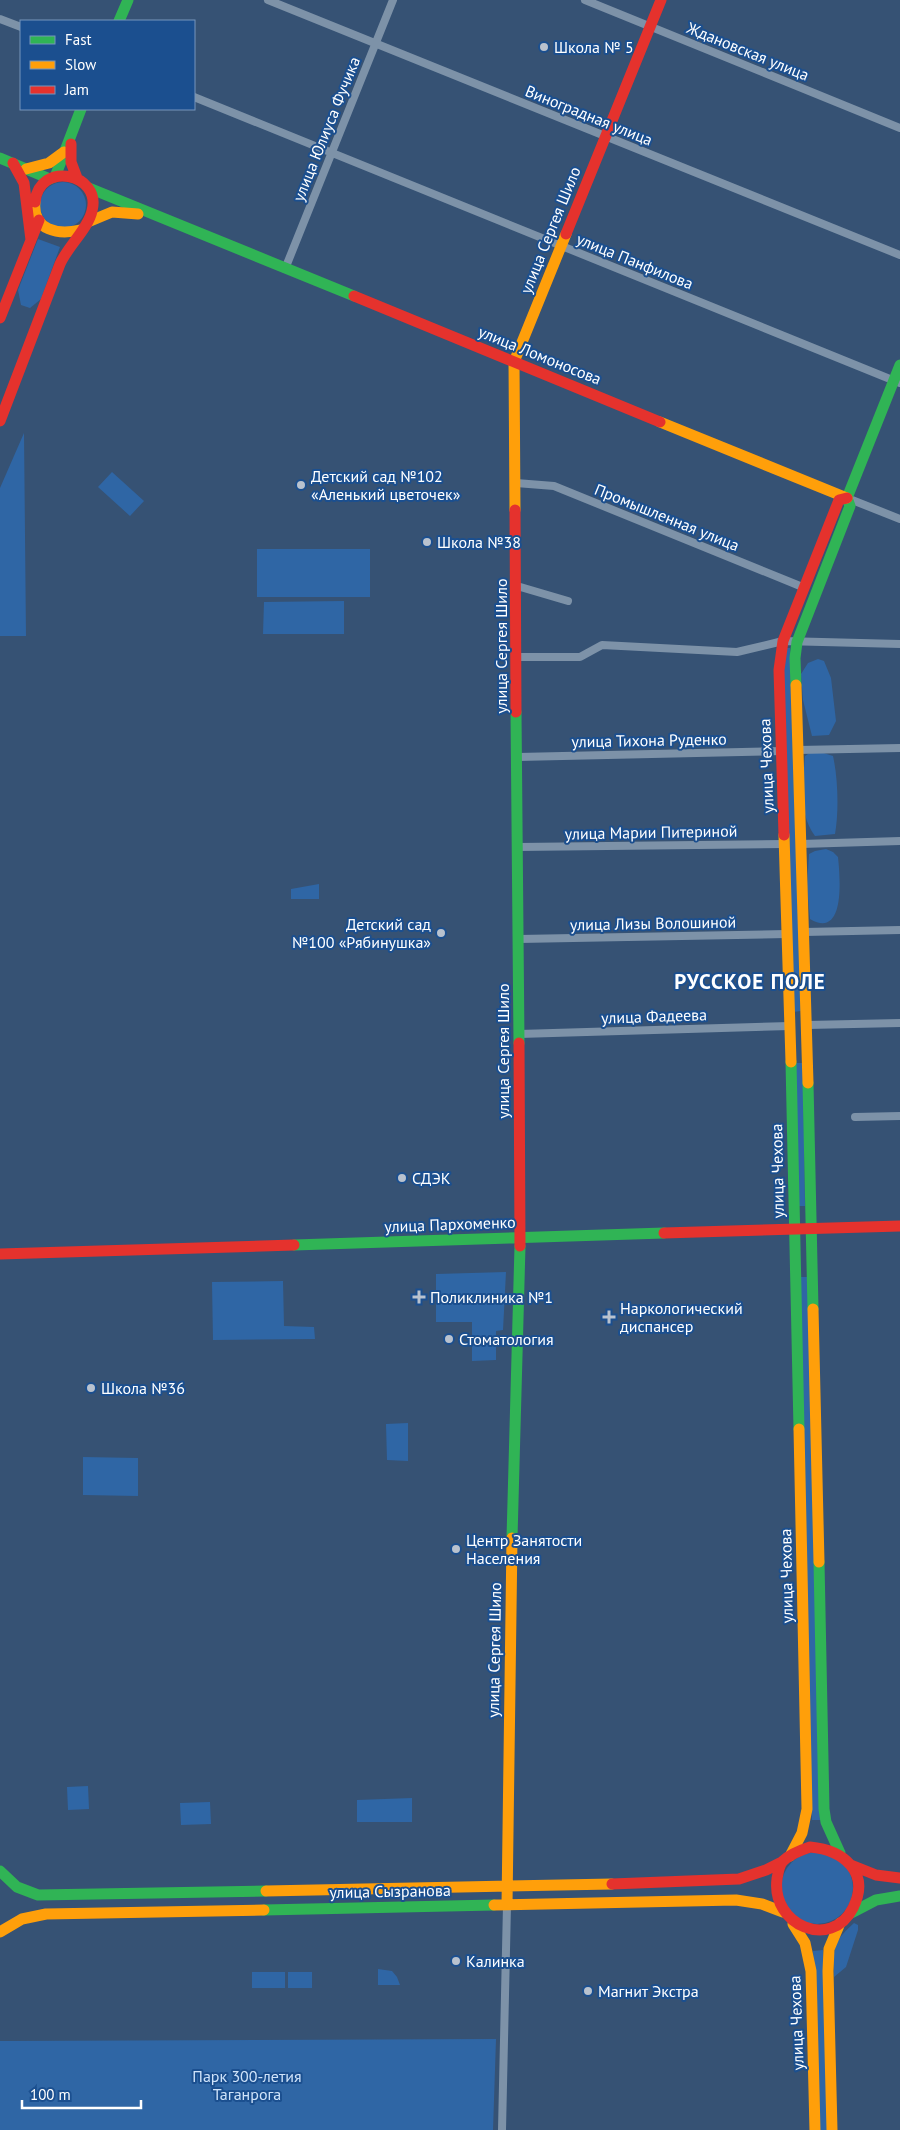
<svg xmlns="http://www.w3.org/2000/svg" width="900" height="2130" viewBox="0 0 900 2130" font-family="'PT Sans',sans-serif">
	<rect width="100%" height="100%" fill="#365274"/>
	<!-- green -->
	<path fill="#2f66a5" d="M40 205a23 23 0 1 1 46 0a23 23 0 1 1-46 0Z
		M38 239 60 247 41 299 30 308 21 305 18 290Z
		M24 433 26 636H0V488Z
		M112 472 144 501 130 516 98 487Z
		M257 549H370V597H257Z
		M344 601V634H263L264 602Z
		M787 648H790L801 1011 793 1012 783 669Z
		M818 659 824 661 831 678 836 721 829 735 812 736 803 700 801 674 808 663Z
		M814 750 833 756C838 778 839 812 835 834L815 836C798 814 803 782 805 756Z
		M826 849 833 852 838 857C840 876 846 940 810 919L807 887 809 854 815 851Z
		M319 884V899H291V889Z
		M795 1063H803L805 1206H798Z
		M506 1272 503 1330 496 1331V1360L472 1361V1322H436V1274Z
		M799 1277H808L821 1820H812Z
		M283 1281 284 1326 314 1327 315 1339 213 1340 212 1282Z
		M408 1423V1461L387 1460 386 1424Z
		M83 1457 138 1458V1496L83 1495Z
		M88 1786 89 1809 68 1810 67 1787Z
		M412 1798V1822H357V1800Z
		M210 1802 211 1824 181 1825 180 1803Z
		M781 1888a36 36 0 1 1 72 0a36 36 0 1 1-72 0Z
		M854 1923 858 1925V1930L846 1967 834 1977C834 1947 831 1944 854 1923Z
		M823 1950 828 2130H818L813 1951Z
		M378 1969 392 1971 397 1977 400 1985H378Z
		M252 1972H285V1988H252Z
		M288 1972H312V1988H288Z
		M496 2039 493 2130H0V2041Z"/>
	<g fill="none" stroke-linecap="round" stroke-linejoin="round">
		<!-- street -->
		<path stroke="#7d92a8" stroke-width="8" d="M268 0 900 255
			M585 0 900 128
			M0 19 21 27
			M194 97 900 383
			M285 269 393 0
			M516 483 554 486 805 588
			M847 498 900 519
			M517 586 568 601
			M517 657H580L602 645 737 652 783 641 900 644
			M798 750 900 748
			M518 757 781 751
			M801 844 900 841
			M518 847 784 844
			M804 932 900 930
			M519 939 787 934
			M807 1025 900 1023
			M519 1034 790 1026
			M855 1117 900 1116
			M502 2130 507 1905"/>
		<!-- fast -->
		<path stroke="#30b455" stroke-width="11" d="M119 21 128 0
			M0 158 50 179
			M55 177 81 109
			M89 188 354 296
			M796 685 795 658 797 642 850 506 847 498 900 365
			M516 712 519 1043
			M791 1062 799 1429
			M808 1083 813 1309
			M294 1245 664 1233
			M512 1538 520 1246
			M819 1562 824 1809 826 1822 840 1853
			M0 1871 17 1887 38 1895 266 1891
			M264 1910 494 1905
			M851 1913 876 1900 900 1896"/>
		<!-- slow -->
		<path stroke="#ff9f0a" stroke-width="11" d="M26 169 49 163 64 152
			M35 202C32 231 59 235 80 230
			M88 222 112 212 138 214
			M660 422 847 498
			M515 510 514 362 566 234
			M796 685 808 1083
			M784 835 791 1062
			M813 1309 819 1562
			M790 1856 802 1833 807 1809 799 1429
			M266 1891 612 1884
			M494 1905 736 1900 762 1904 783 1912
			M507 1905 512 1538
			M793 1924 805 1943 811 1971 815 2130
			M0 1932 22 1919 46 1914 264 1910
			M832 2130 828 1971 829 1949 840 1923"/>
		<!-- jam -->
		<path stroke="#e5322d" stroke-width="11" d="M71 144V162L77 178
			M13 163 24 183 31 240
			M566 234 661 0
			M354 296 660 422
			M0 318 39 220
			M0 421 60 264C68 246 88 229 92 211 102 173 39 160 35 202
			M515 510 516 712
			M784 835 779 670 783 641 839 500 847 498
			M519 1043 520 1246
			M664 1233 900 1226
			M0 1254 294 1245
			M810 1847C843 1850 871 1872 853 1908 831 1951 771 1925 777 1879 778 1873 779 1865 783 1861 790 1854 801 1850 810 1847Z
			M851 1865 876 1875 900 1878
			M612 1884 739 1879 766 1870 782 1862"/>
	</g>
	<!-- markers -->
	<g fill="#b9c2ce" stroke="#1b4f8f" stroke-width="2">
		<circle cx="544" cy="47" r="5"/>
		<circle cx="301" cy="485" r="5"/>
		<circle cx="427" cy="542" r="5"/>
		<circle cx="441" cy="933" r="5"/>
		<circle cx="402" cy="1178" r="5"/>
		<path d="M416.5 1289.5h5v5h5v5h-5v5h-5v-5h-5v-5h5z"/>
		<path d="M606.5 1309.5h5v5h5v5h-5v5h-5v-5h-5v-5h5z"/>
		<circle cx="449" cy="1339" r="5"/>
		<circle cx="91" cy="1388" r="5"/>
		<circle cx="456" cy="1549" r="5"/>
		<circle cx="456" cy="1961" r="5"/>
		<circle cx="588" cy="1991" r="5"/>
	</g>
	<g text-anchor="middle" stroke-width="4" stroke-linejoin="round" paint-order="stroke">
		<!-- poi labels -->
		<g font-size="16" fill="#fff" stroke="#1b4f8f" text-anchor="start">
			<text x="554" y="53">Школа № 5</text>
			<text x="311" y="482">Детский сад №102<tspan x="311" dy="18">«Аленький цветочек»</tspan></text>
			<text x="437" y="548">Школа №38</text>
			<text x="431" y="930" text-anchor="end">Детский сад<tspan x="431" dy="18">№100 «Рябинушка»</tspan></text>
			<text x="412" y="1184">СДЭК</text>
			<text x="430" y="1303">Поликлиника №1</text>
			<text x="620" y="1314">Наркологический<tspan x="620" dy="18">диспансер</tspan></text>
			<text x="459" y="1345">Стоматология</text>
			<text x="101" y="1394">Школа №36</text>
			<text x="466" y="1546">Центр Занятости<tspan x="466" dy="18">Населения</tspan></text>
			<text x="466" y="1967">Калинка</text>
			<text x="598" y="1997">Магнит Экстра</text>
		</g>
		<!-- street labels -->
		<g font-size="16" fill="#fff" stroke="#1b4f8f">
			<text transform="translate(748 51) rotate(22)" y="6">Ждановская улица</text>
			<text transform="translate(589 115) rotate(22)" y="6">Виноградная улица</text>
			<text transform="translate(326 129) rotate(-68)" y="6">улица Юлиуса Фучика</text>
			<text transform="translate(550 230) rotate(-68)" y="6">улица Сергея Шило</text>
			<text transform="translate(635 261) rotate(22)" y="6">улица Панфилова</text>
			<text transform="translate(540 355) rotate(22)" y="6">улица Ломоносова</text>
			<text transform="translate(667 517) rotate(22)" y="6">Промышленная улица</text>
			<text transform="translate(501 646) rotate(-90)" y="6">улица Сергея Шило</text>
			<text transform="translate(649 740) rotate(-1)" y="6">улица Тихона Руденко</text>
			<text transform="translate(766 766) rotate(-92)" y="6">улица Чехова</text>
			<text transform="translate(651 832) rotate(-1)" y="6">улица Марии Питериной</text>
			<text transform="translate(653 923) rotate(-1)" y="6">улица Лизы Волошиной</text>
			<text transform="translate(654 1016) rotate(-2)" y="6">улица Фадеева</text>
			<text transform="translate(503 1051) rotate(-90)" y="6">улица Сергея Шило</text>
			<text transform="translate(777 1171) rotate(-91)" y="6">улица Чехова</text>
			<text transform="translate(450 1224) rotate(-2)" y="6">улица Пархоменко</text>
			<text transform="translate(786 1576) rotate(-91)" y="6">улица Чехова</text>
			<text transform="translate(494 1650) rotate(-89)" y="6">улица Сергея Шило</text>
			<text transform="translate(390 1891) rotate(-1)" y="6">улица Сызранова</text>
			<text transform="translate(796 2023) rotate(-92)" y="6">улица Чехова</text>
		</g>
		<!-- park labels -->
		<g font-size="16" fill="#cfe3fa" stroke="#1b4f8f">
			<text x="247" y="2082">Парк 300-летия<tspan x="247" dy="18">Таганрога</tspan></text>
		</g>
		<!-- district labels -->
		<g font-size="21" font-weight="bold" letter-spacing="1" fill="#fff" stroke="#1b4f8f">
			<text x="750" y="989">РУССКОЕ ПОЛЕ</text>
		</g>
	</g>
	<!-- legend -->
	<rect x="20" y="20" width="175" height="90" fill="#1b4f8f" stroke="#7695bc"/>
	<rect x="30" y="36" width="25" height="8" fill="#30b455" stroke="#7695bc"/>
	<text x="65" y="45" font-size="15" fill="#ffffff">Fast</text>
	<rect x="30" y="61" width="25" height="8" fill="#ff9f0a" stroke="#7695bc"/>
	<text x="65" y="70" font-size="15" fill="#ffffff">Slow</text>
	<rect x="30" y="86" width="25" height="8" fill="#e5322d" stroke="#7695bc"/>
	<text x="65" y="95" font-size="15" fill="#ffffff">Jam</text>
	<!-- scale -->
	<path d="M22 2100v8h119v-8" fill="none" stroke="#ffffff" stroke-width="2.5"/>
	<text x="30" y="2100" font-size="15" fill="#ffffff" stroke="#1b4f8f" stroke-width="4" paint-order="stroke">100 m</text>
</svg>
